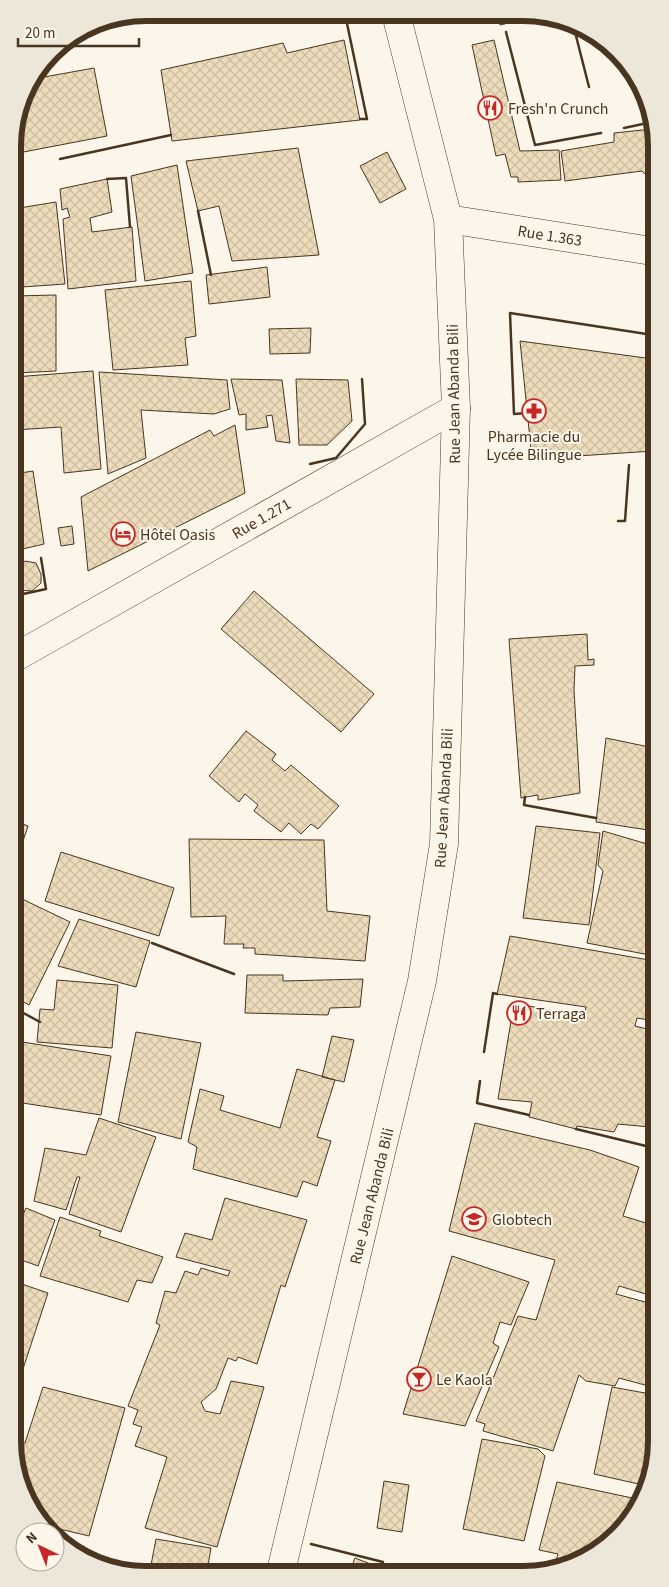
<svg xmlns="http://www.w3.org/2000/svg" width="669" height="1587" viewBox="0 0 669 1587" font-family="'Source Sans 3',sans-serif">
	<defs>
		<pattern id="building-cross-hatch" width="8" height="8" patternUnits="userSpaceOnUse" patternTransform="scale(1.25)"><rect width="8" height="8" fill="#ecdcbc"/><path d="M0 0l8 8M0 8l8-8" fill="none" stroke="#ccbda1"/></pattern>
	</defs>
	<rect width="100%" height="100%" fill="#fbf6e9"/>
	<!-- building -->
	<path fill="url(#building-cross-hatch)" stroke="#4a3520" d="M498 15H544L500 25Z
		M344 40 360 120 172 141 161 70 283 43 287 53Z
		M494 40 520 151 559 150 561 180 518 182V177H511L505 154 496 156 472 45Z
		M94 68 107 136 13 154V137L26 88 33 79Z
		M652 129V177H648L642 171 565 181 561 151 614 142V133Z
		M298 148 319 255 232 261 219 206 198 211 186 161Z
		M387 152 406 189 380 203 360 166Z
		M177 165 193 273 145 281 131 176Z
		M107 179 112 212 90 218 92 232 132 227 136 281 68 289 63 219 70 217 67 208 62 210 60 189Z
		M56 202 65 284 22 287 13 231V209Z
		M267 267 270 297 209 304 206 275Z
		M191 281 196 336 185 338 188 365 113 370 105 290Z
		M56 295V371L14 373 13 296Z
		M311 328 310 353 270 354 269 329Z
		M520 341 653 359V451L532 459Z
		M93 371 101 469 64 473 61 427 14 430V377Z
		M99 372 227 380 230 409 214 414 141 410 146 458 108 474Z
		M231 379 282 380 290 443 276 441 272 415 266 416 268 427 246 430V414L239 415Z
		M296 379 348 380 352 421 327 445H299Z
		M235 425 245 493 88 571 81 497 210 430 214 436Z
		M33 471 44 544 14 551V474Z
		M72 526 74 544 61 546 58 528Z
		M25 561 36 563 41 574V583L32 591 19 590 15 580 17 570Z
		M254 591 374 694 341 732 221 629Z
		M587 634 588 660 594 659V665L575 666 574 690 580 793 538 800V795L521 798 509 639Z
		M246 731 276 754 272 760 285 771 291 765 339 806 318 829 311 824 301 834 289 823 281 832 254 811 258 805 245 794 239 802 209 776Z
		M606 738 654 748V819L651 818 648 830 596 822Z
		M15 821 28 826 15 865Z
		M536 826 600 833 589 925 523 918Z
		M603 831 654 846 655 956 587 943 603 871 598 865Z
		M189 839 324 840 327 911 370 916 365 961 255 954V948H243L244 944H224L226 916 191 917Z
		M61 852 174 888 159 936 45 901Z
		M18 897 70 922 29 1005 16 998 15 904Z
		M79 919 150 941 136 987 58 966Z
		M510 936 655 961V1021L637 1018 635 1026 655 1031V1092L650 1127 618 1124 614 1132 577 1126 576 1129 529 1117 532 1102 498 1099 514 1003 584 1017 586 1007 497 994Z
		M247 975H283V981L363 979 360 1007 330 1008 328 1015 245 1013Z
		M57 980 118 985 112 1048 37 1042 40 1009 54 1010Z
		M136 1032 201 1043 181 1139 118 1122Z
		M332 1036 354 1040 344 1082 322 1077Z
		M16 1041 111 1056 101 1115 16 1102Z
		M297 1069 335 1080 317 1137 331 1141 317 1186 303 1181 297 1197 193 1169 197 1147 188 1142 200 1089 224 1096 220 1110 280 1128Z
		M99 1118 156 1137 121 1232 69 1214 80 1177H77L66 1210 34 1201 45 1148 86 1155Z
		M475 1123 590 1150 639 1167 623 1216 646 1223 652 1206 655 1207 656 1297 619 1286 616 1294 656 1305V1388L619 1378 615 1386 586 1381 579 1375 553 1451 483 1431 485 1424 476 1421 518 1316 536 1320 555 1260 449 1231Z
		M225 1198 307 1220 285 1287 281 1285 257 1364 238 1357 236 1361 228 1358 216 1389 201 1402 205 1411 220 1414 231 1381 264 1387 217 1547 145 1528 167 1457 135 1446 142 1427 133 1424 138 1410 128 1406 160 1325 156 1323 165 1291 176 1293 185 1271 198 1275 201 1268 228 1276 230 1271 176 1257 185 1233 212 1240Z
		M26 1208 55 1220 38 1266 16 1258V1231Z
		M60 1217 101 1231 99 1236 163 1257 152 1283 137 1280 128 1302 40 1276Z
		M452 1256 529 1282 511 1325 500 1322 493 1343 499 1347 465 1426 403 1414Z
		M16 1282 48 1293 21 1375 17 1374Z
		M43 1387 125 1408 89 1536 47 1526 17 1475V1441L25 1443Z
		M612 1387 656 1395V1449L643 1485 594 1474Z
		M482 1439 538 1449 545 1456 524 1541 463 1529Z
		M384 1481 409 1485 402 1532 377 1528Z
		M557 1482 637 1499 629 1522 597 1552 557 1570H553L558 1554 539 1550Z
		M156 1539 211 1548 207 1572H193L151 1565Z
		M355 1558 389 1571H350Z
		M105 1564 134 1568 133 1572H121Z"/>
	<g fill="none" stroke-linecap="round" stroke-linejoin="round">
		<!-- minor casing -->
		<g stroke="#4a3520" stroke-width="29">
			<path id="minor" d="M14 658 456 408"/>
		</g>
		<!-- major casing -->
		<g stroke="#4a3520" stroke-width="29">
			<path id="major" d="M448 219 652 251
				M281 1571 422 981 444 844 456 408 448 219 396 14"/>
		</g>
		<!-- minor -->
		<use href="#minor" stroke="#fbf6e9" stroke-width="28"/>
		<!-- major -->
		<use href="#major" stroke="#fbf6e9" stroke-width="28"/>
		<!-- wall -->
		<path stroke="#4a3520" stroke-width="2.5" d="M345 14 367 119H360
			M574 28 589 87
			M506 32 535 145 601 133
			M624 128 652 122
			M60 159 171 135
			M107 179 126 178 130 227
			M198 211 211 275
			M527 413 514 414 510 313 653 335
			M310 464 336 458 365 424 362 379
			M618 521H625L629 465
			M14 596 46 589 41 558
			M14 601 18 617 14 619
			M525 797 524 805 596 818
			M152 943 234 974
			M16 1009 40 1022
			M484 1052 493 993 497 994
			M480 1081 477 1103 529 1115
			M576 1129 646 1146 650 1127
			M311 1544 383 1562"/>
	</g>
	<!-- icons -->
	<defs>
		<g id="restaurant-ring" transform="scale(1.25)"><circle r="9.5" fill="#fbf6e9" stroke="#c62828" stroke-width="1.5"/><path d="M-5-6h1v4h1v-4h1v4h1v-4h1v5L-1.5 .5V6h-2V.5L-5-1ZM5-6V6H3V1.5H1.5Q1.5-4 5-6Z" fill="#c62828"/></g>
		<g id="pharmacy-ring" transform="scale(1.25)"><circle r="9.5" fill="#fbf6e9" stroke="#c62828" stroke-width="1.5"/><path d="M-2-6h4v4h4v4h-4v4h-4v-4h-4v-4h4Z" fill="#c62828"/></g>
		<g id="hotel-ring" transform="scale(1.25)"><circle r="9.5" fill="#fbf6e9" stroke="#c62828" stroke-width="1.5"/><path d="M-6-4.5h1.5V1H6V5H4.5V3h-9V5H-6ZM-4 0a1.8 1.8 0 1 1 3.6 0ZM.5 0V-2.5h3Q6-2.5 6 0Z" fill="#c62828"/></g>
		<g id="university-ring" transform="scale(1.25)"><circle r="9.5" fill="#fbf6e9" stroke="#c62828" stroke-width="1.5"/><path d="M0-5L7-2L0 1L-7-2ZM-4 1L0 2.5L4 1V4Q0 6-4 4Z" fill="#c62828"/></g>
		<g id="bar-ring" transform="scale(1.25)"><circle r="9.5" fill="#fbf6e9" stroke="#c62828" stroke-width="1.5"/><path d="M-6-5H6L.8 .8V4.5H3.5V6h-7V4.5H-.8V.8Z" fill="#c62828"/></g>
	</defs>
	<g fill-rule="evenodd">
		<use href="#restaurant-ring" x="490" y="108"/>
		<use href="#pharmacy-ring" x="534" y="411"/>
		<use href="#hotel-ring" x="123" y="534"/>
		<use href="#restaurant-ring" x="519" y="1013"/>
		<use href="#university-ring" x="474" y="1219"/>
		<use href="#bar-ring" x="419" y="1379"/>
	</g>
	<g text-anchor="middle" stroke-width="4" stroke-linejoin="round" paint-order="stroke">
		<!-- poi labels -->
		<g font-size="16" fill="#4a3520" stroke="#fbf6e9" text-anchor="start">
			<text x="508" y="114">Fresh'n Crunch</text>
			<text x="534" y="442" text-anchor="middle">Pharmacie du<tspan x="534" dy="18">Lycée Bilingue</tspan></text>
			<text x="140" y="540">Hôtel Oasis</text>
			<text x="536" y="1019">Terraga</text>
			<text x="492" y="1225">Globtech</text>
			<text x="436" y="1385">Le Kaola</text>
		</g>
		<!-- street labels -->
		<g font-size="16" fill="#4a3520" stroke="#fbf6e9">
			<text transform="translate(550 235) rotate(9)" y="6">Rue 1.363</text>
			<text transform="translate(453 394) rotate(-91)" y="6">Rue Jean Abanda Bili</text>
			<text transform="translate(261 518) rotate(-30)" y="6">Rue 1.271</text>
			<text transform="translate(443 798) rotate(-87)" y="6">Rue Jean Abanda Bili</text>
			<text transform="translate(371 1196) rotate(-76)" y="6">Rue Jean Abanda Bili</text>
		</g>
	</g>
	<!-- crop -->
	<path d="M0 0H669V1587H0ZM146 21H523A125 125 0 0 1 648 146V1441A125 125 0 0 1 523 1566H146A125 125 0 0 1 21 1441V146A125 125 0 0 1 146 21Z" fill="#ede7d9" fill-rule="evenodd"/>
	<path fill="none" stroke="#4a3520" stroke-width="6" d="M146 21H523A125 125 0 0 1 648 146V1441A125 125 0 0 1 523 1566H146A125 125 0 0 1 21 1441V146A125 125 0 0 1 146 21Z"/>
	<!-- north arrow -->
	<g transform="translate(40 1547) rotate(317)"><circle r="24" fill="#fbf6e9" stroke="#b4a999"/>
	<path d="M0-4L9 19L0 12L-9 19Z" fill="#c62828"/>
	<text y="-8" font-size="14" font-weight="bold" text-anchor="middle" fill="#4a3520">N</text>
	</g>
	<!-- scale -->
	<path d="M18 38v8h121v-8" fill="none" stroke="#4a3520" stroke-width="2.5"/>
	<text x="25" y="38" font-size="15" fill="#4a3520" stroke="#fbf6e9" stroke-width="4" paint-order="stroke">20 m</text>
</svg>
